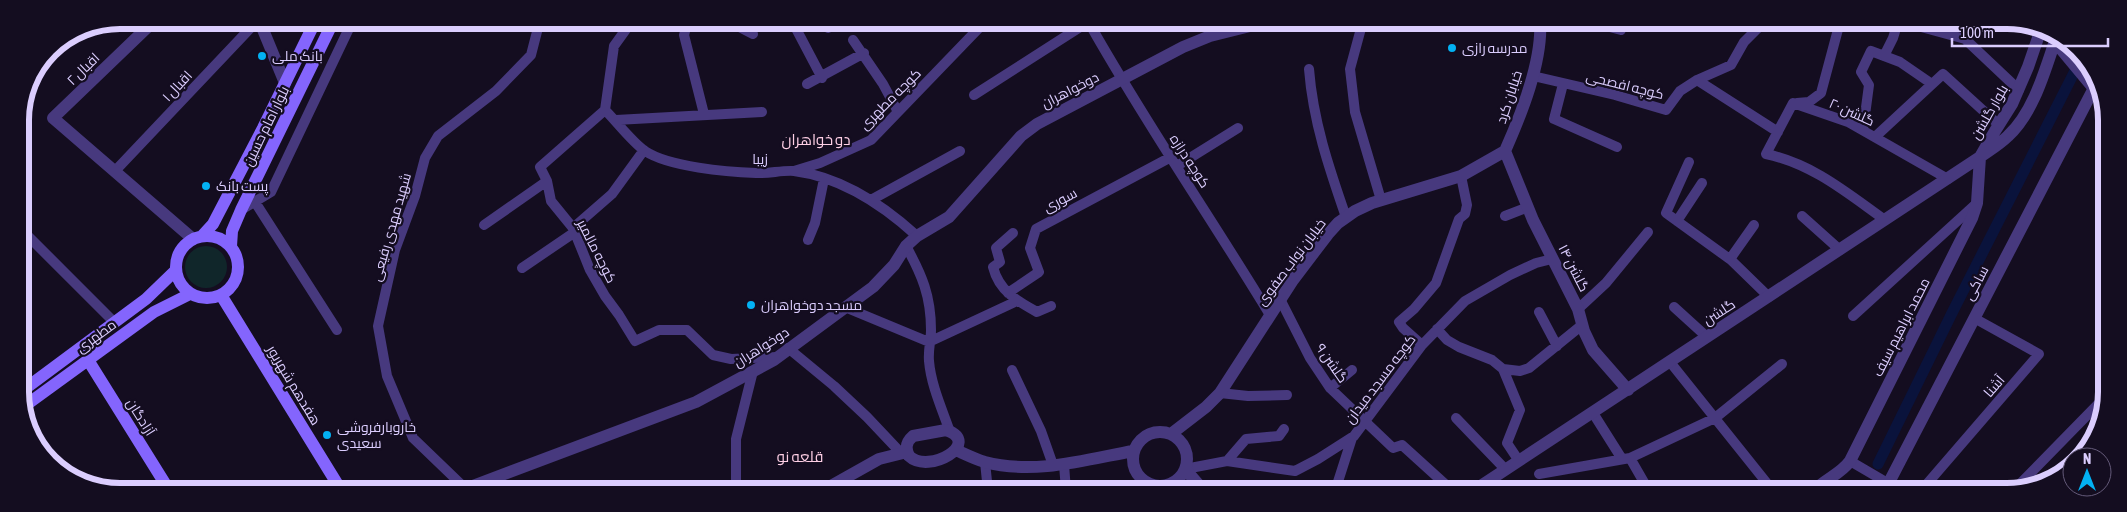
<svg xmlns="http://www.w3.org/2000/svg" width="2127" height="512" viewBox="0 0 2127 512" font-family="'Asap Condensed',Cairo,sans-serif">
	<rect width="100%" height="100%" fill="#140d20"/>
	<!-- green -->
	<path fill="#10262a" d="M185 267a21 21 0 1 1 42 0a21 21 0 1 1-42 0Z"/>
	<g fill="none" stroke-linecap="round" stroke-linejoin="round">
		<!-- canal -->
		<path stroke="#0a133c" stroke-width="11" d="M1878 464 1952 313 2082 57
			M1863 492 1865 488"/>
		<!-- minor -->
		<path stroke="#47397e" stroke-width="10" d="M688 21 684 35 704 114
			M728 21 753 34
			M792 21 822 78
			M826 21 828 28
			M1088 21C1144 121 1210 216 1270 315
			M1363 21 1350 69 1355 112 1381 200
			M1587 21 1621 30 1624 21
			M1903 22 1965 39 2019 90
			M853 40 883 84 898 112
			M1884 56 1893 38 1898 22
			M1309 69C1313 121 1329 168 1346 217
			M1533 76 1615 95 1666 110 1680 91 1697 80 1731 65 1744 42 1764 22
			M1697 80 1778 132
			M807 84 864 53
			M1563 84 1554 119 1617 147
			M974 95 1088 22
			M1797 103 1809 102 1821 93 1840 22
			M605 110 540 167 547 181 551 201 573 228 590 270 605 296 619 315 635 341 659 330H687L713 355 731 359 777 357
			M605 110C617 122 632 142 645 151 669 167 727 172 756 173 768 174 782 170 794 171 841 177 883 205 917 236
			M605 110 614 46 632 21
			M616 120 762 112
			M1863 130 1869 85 1861 72 1871 51 1900 62 1932 84
			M1875 137 1943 74 1999 125
			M1689 162 1666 213 1731 260 1769 297
			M1177 166 1238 128
			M115 171 258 20
			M794 171 820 163 871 140 978 29 989 21
			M871 200 960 151
			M255 202 337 330
			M241 210 271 192 353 20
			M1505 216 1528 207
			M1802 216 1840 250
			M1885 220C1847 193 1813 164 1766 154L1793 103 1848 122 1948 179
			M1677 221 1702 183
			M484 225 547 181
			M573 228 612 194 644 150
			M21 229 115 323
			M1013 233 996 248 1000 262 993 267C999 291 1017 301 1037 312L1051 306
			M808 240 815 223 824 179
			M906 246C922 275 931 296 931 330 931 340 928 350 929 361 931 385 942 409 950 432
			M1730 259 1754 225
			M522 268 575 232
			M1008 293 1039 272 1030 248 1036 229 1171 157
			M1280 299 1310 358 1330 388 1393 448 1402 445 1445 484
			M1674 307 1707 337
			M847 308 929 342 1017 301
			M1578 309 1606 283 1648 232
			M1539 312 1557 346
			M1853 316 1976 204
			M1437 329 1447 340 1459 347 1492 360 1503 369 1520 410 1507 443 1519 461
			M1422 345 1403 328 1399 322 1414 309 1436 283 1459 219 1465 214 1467 205 1461 176
			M788 348 834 386 867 417 901 453
			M1670 362 1774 492
			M1503 369 1520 371 1529 368 1582 325
			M1012 370 1041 431 1053 465
			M1330 388 1352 370
			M1220 393 1248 396 1287 395
			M1593 413 1622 459
			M1456 418 1506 470
			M1630 458 1649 491
			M1227 461 1246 439 1279 436 1284 429
			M1850 461 1903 492
			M985 462 988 491
			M1064 464 1066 491
			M1185 469 1227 461 1295 471 1318 459 1354 436 1422 345 1465 301 1510 275 1536 263 1552 259
			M1539 474 1630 458 1715 418 1782 364
			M1174 483 1176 491
			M467 490 413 438 387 376 378 326 395 250 415 196 425 158 438 136 496 91 531 55 540 20
			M736 491V439L753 371
			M1142 491 1151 485
			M1335 491 1352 438
			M1920 492 2039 354 1974 318
			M2012 492 2105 397"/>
		<!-- tertiary -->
		<path stroke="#47397e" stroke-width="12" d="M155 20 53 118 193 239
			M259 20 285 83
			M2029 23 2040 32
			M2055 42 2105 102
			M1505 151 1533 220 1578 309 1584 331 1593 350 1628 390
			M1505 151C1521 115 1543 61 1540 21
			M946 430C983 443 929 475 909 456 905 448 906 442 913 436Z
			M1133 459a27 27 0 1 1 54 0a27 27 0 1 1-54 0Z
			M1171 434 1206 407 1220 393 1293 280 1328 234 1338 223 1355 211 1372 203 1461 176 1505 151
			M956 450C965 454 975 459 985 462 1034 475 1085 460 1133 451
			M1185 469 1204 491
			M462 490 696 402 774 360 873 287 894 265 906 246 917 236 949 217 1021 136 1037 124 1183 47 1210 36 1270 21
			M822 491 879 459 907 452
			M1473 491 1980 157C1990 150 2000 144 2008 136 2034 112 2045 70 2056 38
			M1813 492C1824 479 1840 475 1850 461L1972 218 1977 203 1980 157 1995 131 2012 104 2028 67 2041 29
			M1884 492 2094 88"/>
		<!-- secondary -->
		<path stroke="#8465fd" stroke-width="12" d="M176 267a31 31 0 1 1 62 0a31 31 0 1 1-62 0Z
			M202 236 213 224 263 128 316 20
			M231 246 232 231 241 210 334 20
			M221 295 341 490
			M88 360 169 490
			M22 391 146 299 175 271
			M22 408 154 312 190 294"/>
	</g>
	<!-- markers -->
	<g fill="#03b1f3" stroke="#140d20" stroke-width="2">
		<circle cx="1452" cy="48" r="5"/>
		<circle cx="262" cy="56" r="5"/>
		<circle cx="206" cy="186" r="5"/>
		<circle cx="751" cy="305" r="5"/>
		<circle cx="327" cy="435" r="5"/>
	</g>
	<g text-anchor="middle" stroke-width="4.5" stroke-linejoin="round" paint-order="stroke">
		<!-- poi labels -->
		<g font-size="14" fill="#dbcdfe" stroke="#140d20" text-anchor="start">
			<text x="1462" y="53">مدرسه رازی</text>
			<text x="272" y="61">بانک ملی</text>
			<text x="216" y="191">پست بانک</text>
			<text x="761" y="310">مسجد دوخواهران</text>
			<text x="337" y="432">خاروبارفروشی<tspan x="337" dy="16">سعیدی</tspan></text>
		</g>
		<!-- street labels -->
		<g font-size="14" fill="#dbcdfe" stroke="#140d20">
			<text transform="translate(83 69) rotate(-44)" y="5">اقبال ۲</text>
			<text transform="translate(1625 85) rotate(14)" y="5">کوچه افصحی</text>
			<text transform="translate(177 86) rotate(-47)" y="5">اقبال ۱</text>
			<text transform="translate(1070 90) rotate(-27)" y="5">دوخواهران</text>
			<text transform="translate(1509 97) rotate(-72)" y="5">خیابان کرد</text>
			<text transform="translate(890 99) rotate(-45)" y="5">کوچه مطهری</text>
			<text transform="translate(1852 112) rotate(24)" y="5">گلشن ۲۰</text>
			<text transform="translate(1989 112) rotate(-60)" y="5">بلوار گلشن</text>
			<text transform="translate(266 126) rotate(-64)" y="5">بلوار امام حسین</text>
			<text x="760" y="164">زیبا</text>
			<text transform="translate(1190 161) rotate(57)" y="5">کوچه درازه</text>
			<text transform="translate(1060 200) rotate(-28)" y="5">سوری</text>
			<text transform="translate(391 227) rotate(-74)" y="5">شهید مهدی رفیعی</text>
			<text transform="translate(597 251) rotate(63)" y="5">کوچه مالمیر</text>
			<text transform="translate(1291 262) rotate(-53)" y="5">خیابان نواب صفوی</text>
			<text transform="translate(1574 268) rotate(63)" y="5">گلشن ۱۴</text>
			<text transform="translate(1976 283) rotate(-62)" y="5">ساکی</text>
			<text transform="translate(1719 312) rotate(-33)" y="5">گلشن</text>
			<text transform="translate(1901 327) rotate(-63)" y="5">محمد ابراهیم سیف</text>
			<text transform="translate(96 336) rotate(-36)" y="5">مطهری</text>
			<text transform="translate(761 347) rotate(-32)" y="5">دوخواهران</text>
			<text transform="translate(1332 363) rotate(55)" y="5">گلشن ۹</text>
			<text transform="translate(1380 379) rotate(-53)" y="5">کوچه مسجد میدان</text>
			<text transform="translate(294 385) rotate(59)" y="5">هفدهم شهریور</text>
			<text transform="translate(1994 386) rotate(-49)" y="5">آشنا</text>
			<text transform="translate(141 417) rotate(58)" y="5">آزادگان</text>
		</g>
		<!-- neighbourhood labels -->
		<g font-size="15" fill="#fecfe5" stroke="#140d20">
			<text x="816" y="145">دو خواهران</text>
			<text x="800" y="462">قلعه نو</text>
		</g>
	</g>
	<!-- crop -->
	<path d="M0 0H2127V512H0ZM120 29H2007A91 91 0 0 1 2098 120V392A91 91 0 0 1 2007 483H120A91 91 0 0 1 29 392V120A91 91 0 0 1 120 29Z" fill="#140d20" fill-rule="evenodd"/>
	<path fill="none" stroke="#dbcdfe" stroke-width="6" d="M120 29H2007A91 91 0 0 1 2098 120V392A91 91 0 0 1 2007 483H120A91 91 0 0 1 29 392V120A91 91 0 0 1 120 29Z"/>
	<!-- north arrow -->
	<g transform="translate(2087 472)"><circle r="24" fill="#140d20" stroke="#645a79"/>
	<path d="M0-4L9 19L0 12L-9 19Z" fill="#03b1f3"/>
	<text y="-8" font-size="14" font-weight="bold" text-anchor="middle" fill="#dbcdfe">N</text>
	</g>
	<!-- scale -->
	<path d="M1952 38v8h156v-8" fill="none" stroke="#dbcdfe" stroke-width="2.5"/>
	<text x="1960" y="38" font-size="15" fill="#dbcdfe" stroke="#140d20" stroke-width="4" paint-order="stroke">100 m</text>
</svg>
